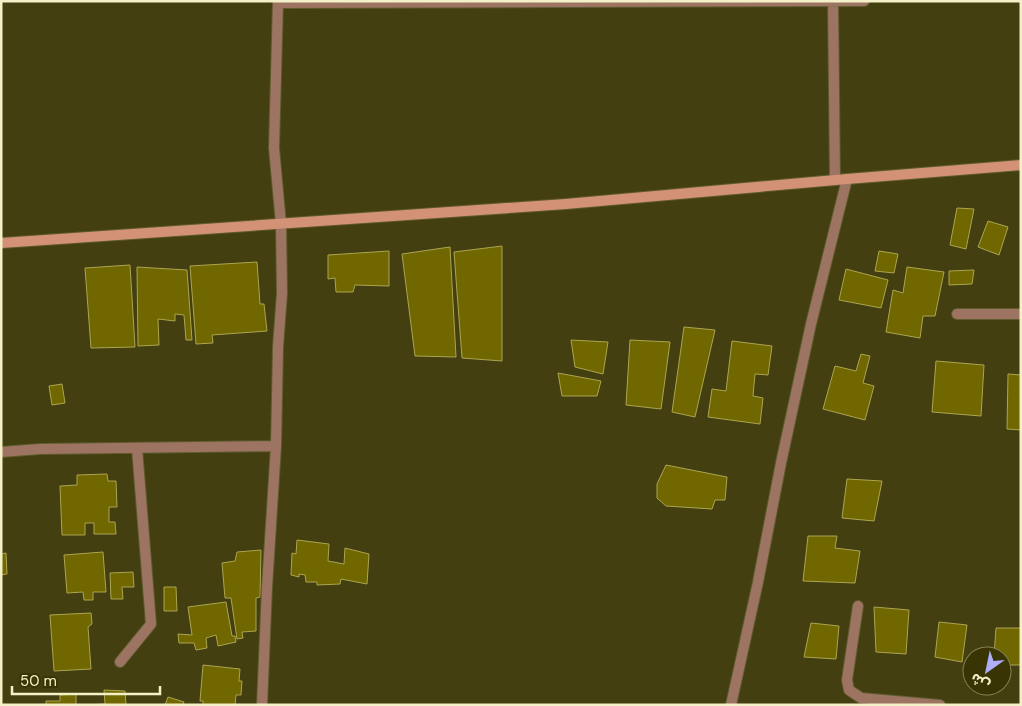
<svg xmlns="http://www.w3.org/2000/svg" width="1022" height="706" viewBox="0 0 1022 706" font-family="'DM Sans','Noto Sans Arabic',sans-serif">
	<rect width="100%" height="100%" fill="#433f11"/>
	<!-- building -->
	<path fill="#706700" stroke="#aca550" d="M957 208 974 209 966 249 950 245Z
		M988 221 1008 227 999 255 978 247Z
		M502 246V361L462 358 454 252Z
		M450 247 456 357 415 356 402 254Z
		M389 251V286L355 285 353 292H336L335 278 328 279V255Z
		M879 251 898 254 894 273 875 271Z
		M257 262 260 304H264L267 331 212 335 213 343 196 344 190 266Z
		M130 265 135 347 91 348 85 268Z
		M137 267 187 270 192 340H186L184 315 175 314V321L158 319 159 345 138 346Z
		M907 267 944 272 935 316H923L920 338 886 332 893 290 903 293Z
		M846 269 888 280 881 308 839 300Z
		M974 270 972 284 949 285V271Z
		M684 327 715 330 695 417 672 412Z
		M571 340 608 342 603 374 575 367Z
		M630 340 670 342 661 409 626 405Z
		M732 341 772 346 768 375 755 374 753 396 763 398 760 424 708 417 712 389 726 391Z
		M861 354 870 356 863 383 874 386 865 420 823 409 835 366 856 371Z
		M936 361 984 365 981 416 932 412Z
		M558 373 601 381 597 396H562Z
		M1008 374 1021 375V430L1007 429Z
		M62 384 65 403 52 405 49 386Z
		M666 465 727 477 725 500H715L712 509 666 506 657 498V484Z
		M107 474 108 481H116L117 507H109V522H115L116 534H94V523H85V535H62L60 486 77 485V475Z
		M847 479 882 481 874 521 842 518Z
		M808 536H837L835 548 860 551 855 583 803 581Z
		M297 540 329 544 328 561 344 564 345 548 369 554 367 584 341 579 340 584 317 585V582H306L305 575 299 574V577L291 575 292 553 296 554Z
		M261 550 260 597 256 598V631L242 632 243 638 237 639 231 598H225L222 563 235 561 237 552Z
		M103 552 106 592H93V600H84L83 592 67 593 64 555Z
		M6 553 7 574 1 575V554Z
		M133 572 134 587H122L123 599H111L110 573Z
		M164 587H176L177 611H164Z
		M226 602 232 636H235L236 642 218 646 216 635 206 638 207 648 196 650 194 643H179L178 634 192 635 188 607Z
		M874 607 909 610 906 654 876 652Z
		M91 613 92 624 88 627 91 669 54 671 50 615Z
		M939 622 967 625 962 662 935 657Z
		M811 623 839 626 836 659 804 657Z
		M996 628H1021V665H1002V656H994Z
		M203 665 240 669 239 681H242L241 695H236L235 705H203V701H200Z
		M104 690 125 691 126 705H88L105 704Z
		M76 694V705H46V701H60V695Z
		M168 697 184 702 183 705H165Z"/>
	<g fill="none" stroke-linecap="round" stroke-linejoin="round">
		<!-- minor casing -->
		<g stroke="#5f5b2e" stroke-width="12">
			<path id="minor" d="M833 1 835 180
				M278 3 864 1
				M957 314H1021
				M1 452 40 449 276 446
				M858 606 847 680 849 690 861 698 940 705
				M120 662 151 624 137 448
				M262 705 267 587 276 446 278 347 282 293 281 224 274 148 278 1
				M731 705 758 582 781 463 811 324 847 179"/>
		</g>
		<!-- secondary casing -->
		<g stroke="#5f5b2e" stroke-width="12">
			<path id="secondary" d="M1 243 566 204 847 179 1021 165"/>
		</g>
		<!-- minor -->
		<use href="#minor" stroke="#9d7462" stroke-width="10"/>
		<!-- secondary -->
		<use href="#secondary" stroke="#d39175" stroke-width="10"/>
	</g>
	<!-- border -->
	<rect width="1022" height="706" fill="none" stroke="#f4f1c8" stroke-width="5"/>
	<!-- north arrow -->
	<g transform="translate(987 671) rotate(213)"><circle r="24" fill="#393404" stroke="#848052"/>
	<path d="M0-4L9 19L0 12L-9 19Z" fill="#afaefa"/>
	<text y="-8" font-size="14" font-weight="bold" text-anchor="middle" fill="#f4f1c8">ش</text>
	</g>
	<!-- scale -->
	<path d="M12 686v8h148v-8" fill="none" stroke="#f4f1c8" stroke-width="2.5"/>
	<text x="20" y="686" font-size="15" fill="#f4f1c8" stroke="#393404" stroke-width="4" paint-order="stroke">50 m</text>
</svg>
